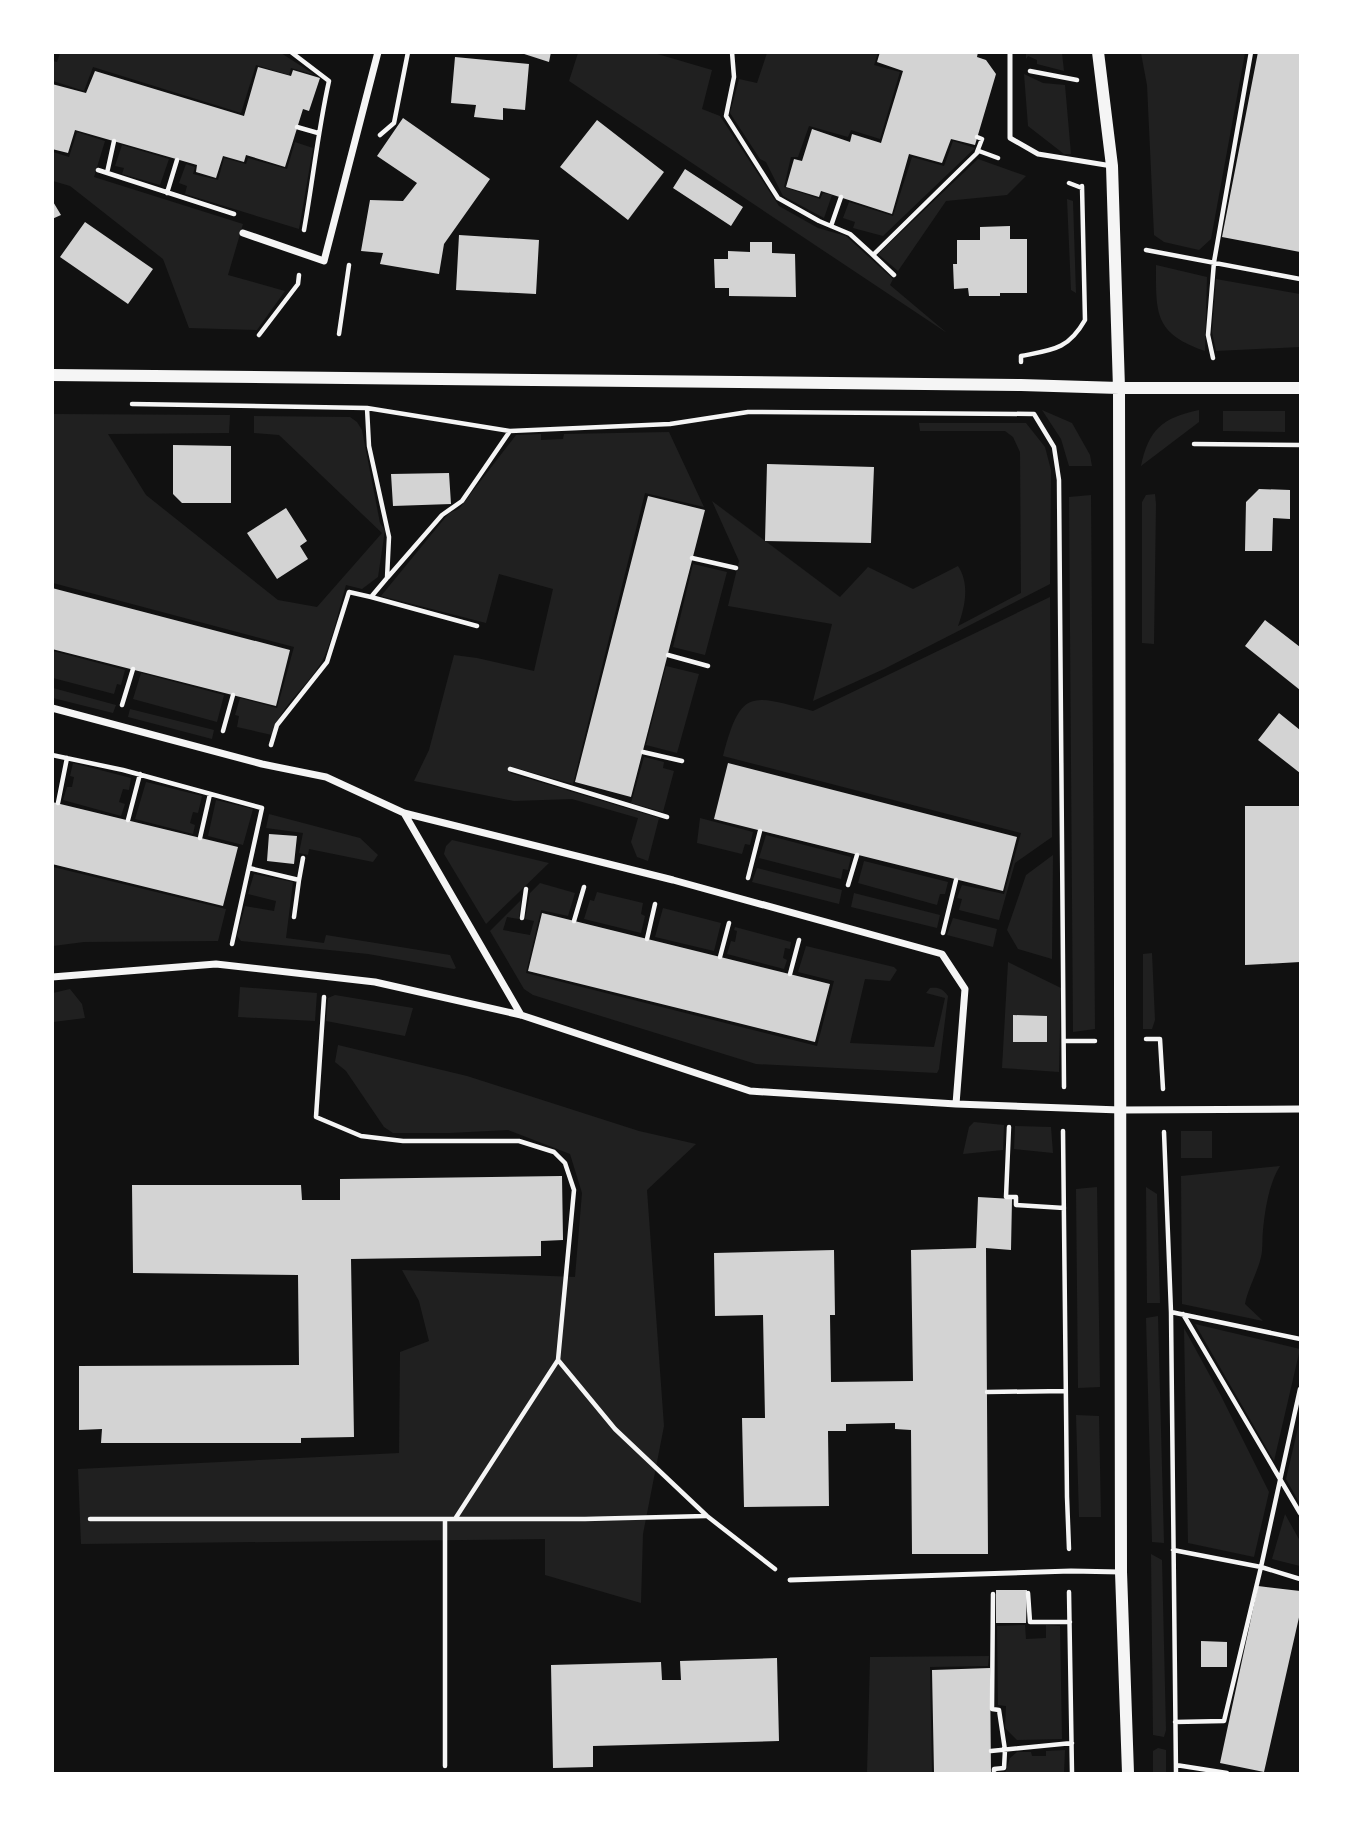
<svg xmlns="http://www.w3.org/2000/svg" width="1353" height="1826" viewBox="0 0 1353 1826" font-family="'Roboto Serif',serif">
	<rect width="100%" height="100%" fill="#111"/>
	<!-- green -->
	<path fill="#202020" d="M60 53H281L315 75 291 68 289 75 256 65 241 113 93 67 84 91 53 81V61L57 62Z
		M578 53H654L712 70 702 109 720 116 779 206 818 228 846 236 893 279 890 285 947 333 569 81Z
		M767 53H878L874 65 900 72 880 139 851 130 848 137 809 126 798 157H791L784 187 820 199 823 193 832 195 824 218 783 196 766 162 760 159 730 113 739 79 757 83Z
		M1026 53H1062L1064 71 1037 64V60L1028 56 1026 59Z
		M1141 53H1245L1211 239 1199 250 1164 242 1154 235 1147 85Z
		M1024 74 1043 83 1065 85 1071 154H1064L1028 126Z
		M77 132 105 141 94 177 243 224 228 275 285 291 257 330 189 328 163 259 70 186 53 181V152L69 157Z
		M953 141 975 148 883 236 853 228 855 222 843 218 849 202 893 216 912 157 944 166Z
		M295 142 313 148 299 229 185 194 187 186 179 183 186 164 195 167 193 174 218 180 224 158 246 164 248 158 287 169Z
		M122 145 169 159 160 185 122 174 124 168 115 166Z
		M978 159 1026 176 1007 195 946 201 898 271 878 254Z
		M1067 199 1073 201 1076 293 1071 290Z
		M1156 265 1207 277 1205 351C1154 333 1156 314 1156 265Z
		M1216 279 1300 294V347L1216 351 1212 332Z
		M1042 410 1072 423 1090 455 1092 466H1069L1061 439Z
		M1199 410V422L1141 466C1149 429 1162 418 1199 410Z
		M1223 411H1285V432L1223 431Z
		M52 414 230 415 229 433 108 434 146 495 278 600 317 607 382 533 279 435 254 433V416L350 417 357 422 362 430 380 523 385 530 378 577 362 589 346 585C340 605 331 647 321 663 306 688 280 706 272 735L237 727 239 716 235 715 240 698 277 708 294 647 53 583Z
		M919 423H1026L1045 447 1051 470 1050 584 884 669 813 701 832 624 728 606 739 561 712 501 840 597 868 567 913 589 958 566C970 584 965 607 958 626L1021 593 1020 452 1013 437 1005 431H920Z
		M669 432 704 507 645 493 573 784 512 767 510 773 659 818 648 861 637 857 631 842 638 818 572 799 514 801 414 781 429 750 454 655 477 658 534 671 553 589 499 574 486 623 381 596 449 513 459 509 516 435 541 434V440L563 439 564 434Z
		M1155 494 1156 504 1154 644 1142 643V502L1146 495Z
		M1091 495 1095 1029 1073 1032 1069 497Z
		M693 564 727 572 705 655 673 647Z
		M1050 597 1052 837 1015 863 999 920 959 910 962 899 957 898 962 885 1004 894 1021 833 723 756C741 687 751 695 813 711Z
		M53 651 125 670 121 685 117 684 114 694 53 678Z
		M666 666 699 674 677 753 646 745Z
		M141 673 224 695 217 722 133 699Z
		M53 688 116 705 113 713 53 698Z
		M130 709 214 730 212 739 128 717Z
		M644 757 664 762 663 768 674 771 663 812 631 803Z
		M73 763 131 778 129 790 123 789 119 802 125 804 121 816 63 800 67 787H72L74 777 70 776Z
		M146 782 202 796 198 813 193 812 190 823 195 825 193 834 135 819Z
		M216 800 253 809 243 845 208 836Z
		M269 814 360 838 378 855 373 862 309 849 308 855 299 853 303 833 266 828Z
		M700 818 753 832 750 845 745 844 742 854 697 843Z
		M766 835 851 857 848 870 843 869 841 879 759 858Z
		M452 840 549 863 486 924 444 854 446 846Z
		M1053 855 1052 959 1018 949 1007 930 1026 875Z
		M864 861 948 882 945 894H940L937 905 858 883Z
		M53 867 226 909 218 941 84 942 53 946Z
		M757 868 842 890 839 904 752 882Z
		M254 874 293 882 286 938 324 943 326 935 450 955 456 968 454 969 368 954 241 941 237 936 245 906 274 911 276 901 248 894Z
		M540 883 575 893 568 916 541 910 526 973 817 1046 834 981 798 972 806 946 894 967 897 970 890 981 865 979 850 1043 934 1047 945 998 926 993 930 988C938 987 942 988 948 996L939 1069 937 1073 756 1064 533 995 524 989 490 931 521 900 519 919 507 917 503 930 530 935 534 921 525 919 530 893Z
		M597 892 643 903 641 914 645 916 641 933 584 919 590 900 594 901Z
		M854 893 940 915 937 928 851 907Z
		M663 908 721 923 714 951 655 937Z
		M953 918 997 929 993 947 947 935Z
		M735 927 791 942 790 949 785 948 783 958 787 960 784 969 727 954 731 941 735 942 737 931 734 930Z
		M1152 953 1155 1020 1152 1029H1143V954Z
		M1008 962 1061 988 1059 1072 1002 1068Z
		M240 987 317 993 315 1021 238 1017Z
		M70 989 82 1004 85 1018 53 1022V993Z
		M335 995 413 1008 405 1036 326 1021 328 998Z
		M338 1045 467 1076 639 1131 696 1144 647 1190 664 1426 643 1534 641 1603 545 1575V1539L81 1544 78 1469 399 1453 400 1352 429 1341 419 1301 402 1270 575 1277 582 1193 570 1154 508 1130 450 1133H393L384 1127 346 1071 335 1062Z
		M974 1122 1004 1125 1003 1150 963 1154 969 1127Z
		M1015 1126 1051 1127 1053 1153 1014 1149Z
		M1181 1131H1212V1158H1181Z
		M1280 1166C1269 1183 1265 1210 1263 1230 1262 1239 1263 1249 1261 1257 1257 1274 1248 1288 1245 1304L1263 1321 1182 1304 1181 1176Z
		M1097 1187 1100 1387 1078 1388 1076 1189Z
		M1146 1187 1157 1194 1160 1303H1147Z
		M1158 1316 1164 1543 1152 1542 1146 1318Z
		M1195 1324 1300 1349 1274 1461Z
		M1184 1328 1220 1394 1269 1492 1254 1557 1188 1543Z
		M1076 1415 1099 1416 1101 1517H1079Z
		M1300 1419V1504L1286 1479Z
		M1285 1514 1300 1541V1566L1272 1559Z
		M1151 1554 1162 1560 1166 1730 1164 1737 1153 1735Z
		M1025 1625 1026 1639 1046 1638V1625L1060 1626 1062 1739 1017 1740 1005 1728 1006 1706 998 1705 997 1626Z
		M989 1656 988 1666 930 1667 932 1773H867L870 1657Z
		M1158 1748 1166 1750V1773H1153V1751Z
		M1065 1750 1064 1773H1005L1010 1758 1017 1752H1031L1032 1756H1046V1751Z"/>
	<!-- building -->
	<path fill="#d3d3d3" d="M518 52H551L549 62Z
		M880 52H978L977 57 986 60 996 74 975 145 951 139 942 163 909 154 892 214 821 191 819 197 786 187 794 159 802 161 812 129 850 142 852 134 881 143 903 71 877 62Z
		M1258 52H1300V252L1222 237Z
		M455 57 529 64 525 110 503 108V120L474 117 476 105 451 103Z
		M258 67 291 76 293 70 320 78 309 111 303 109 285 167 246 155 244 162 223 156 216 178 196 172 197 165 75 130 68 153 52 149V84L86 93 95 71 244 116Z
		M403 118 490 179 444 244 439 274 380 264 383 253 361 251 370 200 403 201 417 183 377 156Z
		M597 120 664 172 628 220 560 167Z
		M685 169 743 207 731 226 673 188Z
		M52 200 61 215 52 219Z
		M85 222 153 269 128 304 60 257Z
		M1010 226V239H1027V293H1000V296H969L968 288 954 289 953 264H957V240H980V227Z
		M459 235 539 240 536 294 456 290Z
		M750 242H772V253L795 254 796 297 729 296V288H715L714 259H728V251L750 252Z
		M173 445 231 446V503H182L173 494Z
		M767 464 874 467 871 543 765 541Z
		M449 473 451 504 393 506 391 474Z
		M1259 489 1290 490V519L1273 518 1272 551H1245L1246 502Z
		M648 496 705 510 631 797 575 782Z
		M286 508 307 541 300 546 308 559 277 579 247 533Z
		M52 588 290 650 276 706 52 649Z
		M1265 620 1300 647V690L1245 646Z
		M1279 713 1300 730V773L1258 740Z
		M728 763 1017 837 1003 891 714 819Z
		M52 802 238 847 223 906 52 864Z
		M1245 806H1300V962L1245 965Z
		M269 834 297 836 294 864 267 861Z
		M542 913 830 984 815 1042 528 971Z
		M1013 1015 1047 1016V1042H1013Z
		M562 1176 563 1240 541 1241V1256L351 1259 354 1437 301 1438V1443H101L102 1429 79 1430V1366L299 1365 298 1275 133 1273 132 1185H301L302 1200H340V1179Z
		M978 1197 1012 1199 1011 1250 986 1248 988 1554H912L911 1430 895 1429V1423L846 1424V1431H828L829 1506 744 1507 742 1418H765L763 1315 715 1316 714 1253 834 1250 835 1315H830L831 1382 913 1381 911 1250 976 1248Z
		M1258 1586 1300 1591V1613L1264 1772 1220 1763Z
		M996 1590H1027L1026 1623H996Z
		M1201 1641 1227 1642V1667H1201Z
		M777 1658 779 1741 593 1746V1767L553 1768 551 1665 661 1662 662 1680H681L680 1661Z
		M990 1668 991 1773H934L932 1670Z"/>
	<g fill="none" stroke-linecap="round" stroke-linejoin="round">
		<!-- path -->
		<path stroke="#f5f5f5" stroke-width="4.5" d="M291 52 329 81C318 130 313 180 304 230
			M732 52 734 77 726 116 778 198 819 221 850 234 873 255 979 151 998 158
			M1030 71 1077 80
			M297 127 318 133
			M380 135 394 123 408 52
			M977 137 982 139 977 152
			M98 170 234 214
			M107 173 114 141
			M1069 183 1082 188
			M167 193 177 160
			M831 226 841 197
			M1146 250 1300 279
			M873 255 894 275
			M339 334 349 265
			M259 335 298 284 299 275
			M1213 358 1208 335 1214 262 1251 52
			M1021 362V356C1052 350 1068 350 1085 320L1082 186
			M132 404 367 408 510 431 670 424 748 412 1034 414 1054 447 1059 480 1064 1087
			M1194 444 1300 445
			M692 558 736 568
			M388 577 442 515 462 501 510 431
			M371 597 477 626
			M668 655 708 666
			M122 705 133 669
			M223 731 233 695
			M271 745 277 725 327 662 349 592 371 597 387 578 389 537 369 446 367 408
			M643 752 682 761
			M52 755 123 770 262 808 232 944
			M510 769 667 817
			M58 803 67 758
			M128 820 140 774
			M200 838 210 794
			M249 868 299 880 294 917
			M748 878 760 831
			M299 880 303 858
			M848 885 857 855
			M522 918 526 889
			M574 921 584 887
			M943 933 956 880
			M647 939 655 904
			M720 957 729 923
			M790 974 799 940
			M324 997 316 1117 361 1136 403 1141H519L554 1152 565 1163 574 1190 558 1360 615 1429 707 1516 775 1569
			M1146 1039H1160L1163 1089
			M1064 1041H1095
			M1009 1127 1006 1197H1016V1205L1064 1208
			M1063 1131 1067 1497 1069 1549
			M1164 1132 1171 1312 1176 1773
			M1171 1312 1300 1339
			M1183 1314 1300 1513
			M987 1392 1066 1391
			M90 1519H585L706 1516
			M455 1519 558 1360
			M445 1520V1766
			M1173 1550 1261 1567 1300 1389
			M1069 1592 1072 1773
			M1028 1593 1030 1622H1070
			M993 1594 992 1709 999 1710 1005 1750 1004 1768 994 1769V1773
			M1175 1722 1224 1721 1261 1567 1300 1579
			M991 1751 1072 1743
			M1176 1765 1227 1773"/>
		<!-- service -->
		<path stroke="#f5f5f5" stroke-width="5" d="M1010 52V138L1038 154 1112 166
			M790 1580 1071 1571 1121 1572"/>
		<!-- minor -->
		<path stroke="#f5f5f5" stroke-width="7" d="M243 233 324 261 378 52
			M52 708 262 764 326 777 404 813 673 880 942 954 965 989 956 1104
			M404 813 521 1015
			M52 977 216 964 375 982 521 1015 750 1091 956 1104 1120 1110 1300 1109"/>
		<!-- tertiary -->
		<path stroke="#f5f5f5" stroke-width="12" d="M1098 52 1112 166 1119 388 1121 1572 1128 1773
			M52 375 1021 385 1119 388H1300"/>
	</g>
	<!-- border -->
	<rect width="1353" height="1826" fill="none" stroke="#ffffff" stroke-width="108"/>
</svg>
